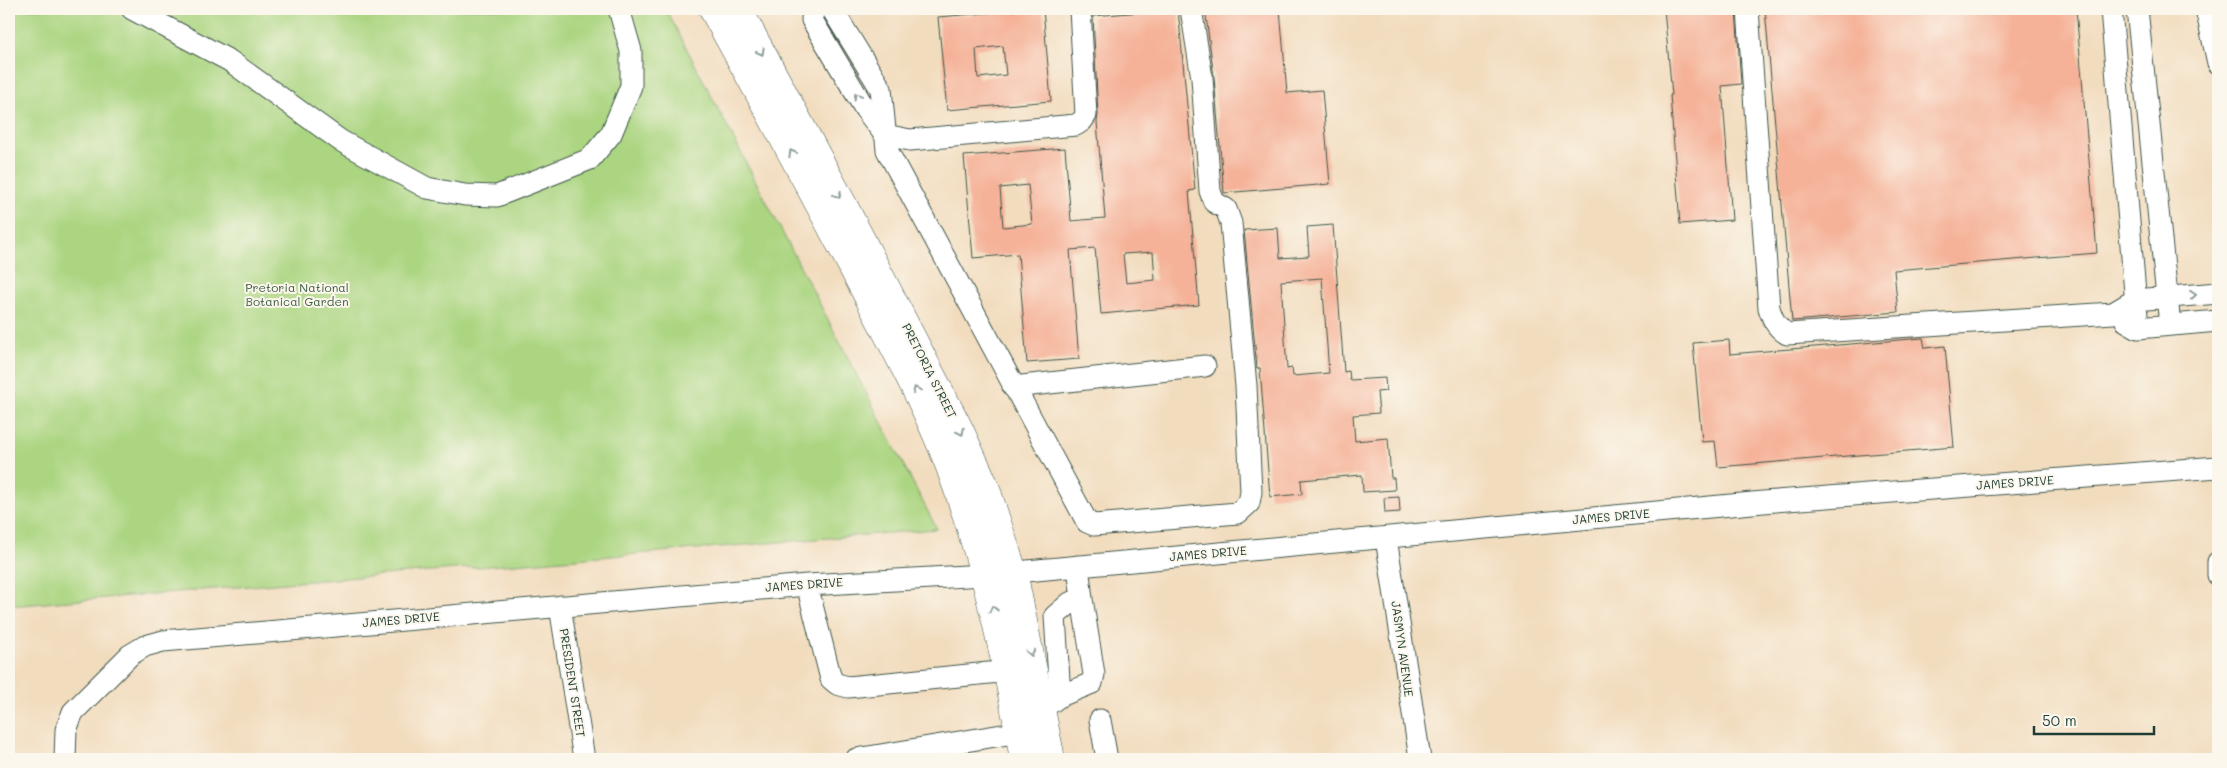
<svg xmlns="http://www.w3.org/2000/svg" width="2227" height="768" viewBox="0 0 2227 768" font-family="Mali,sans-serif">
	<rect width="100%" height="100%" fill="#fbf7ec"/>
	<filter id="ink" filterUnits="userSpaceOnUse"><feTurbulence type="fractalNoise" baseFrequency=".02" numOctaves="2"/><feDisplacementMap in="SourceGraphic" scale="10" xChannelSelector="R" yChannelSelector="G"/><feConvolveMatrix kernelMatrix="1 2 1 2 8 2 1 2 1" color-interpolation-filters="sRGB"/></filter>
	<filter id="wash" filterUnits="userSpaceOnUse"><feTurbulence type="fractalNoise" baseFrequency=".0096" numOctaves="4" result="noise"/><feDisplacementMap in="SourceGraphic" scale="20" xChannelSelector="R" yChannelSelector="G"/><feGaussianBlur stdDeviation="1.12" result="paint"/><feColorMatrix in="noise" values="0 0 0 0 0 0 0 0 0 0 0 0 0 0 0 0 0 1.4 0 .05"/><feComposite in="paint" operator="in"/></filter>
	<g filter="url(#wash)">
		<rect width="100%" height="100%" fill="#f2dcbe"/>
		<!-- green -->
		<path fill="#abd581" stroke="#65895a" d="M9 9H666L937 529 9 606Z"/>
		<g id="blocks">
			<!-- building -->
			<path fill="#f5b299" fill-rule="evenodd" d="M1035 9H1043L1051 101 947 110 938 17ZM1003 46 1006 75 978 78 976 49Z
				M1178 9 1195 190 1189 191 1199 305 1101 314 1095 248 1070 250 1079 359 1027 363 1018 254 973 258 964 156 1065 148 1071 221 1105 218 1097 122 1098 114 1093 16ZM1028 185 1032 224 1003 227 1000 188ZM1153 252 1155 280 1126 283 1123 254Z
				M1205 9H1280L1287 93 1322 90 1330 184 1224 193 1214 77Z
				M1664 9H1736L1741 84 1722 86 1732 220 1680 224 1670 95H1672Z
				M1765 9H2076L2097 253 1894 270 1898 312 1792 321Z
				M1333 225 1344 372 1349 371 1350 380 1385 378 1386 391 1377 392 1379 413 1353 415 1355 441 1388 438 1391 478H1394L1395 490 1363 492 1362 475 1301 480 1302 494 1270 497 1260 368H1257L1244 230 1278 228 1280 258 1309 256 1307 227ZM1322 278 1329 373 1293 376 1292 368 1287 369 1281 281Z
				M1923 338 1925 348 1945 346 1954 447 1718 467 1715 441 1702 442 1693 343 1729 340 1730 354Z
				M1399 497 1400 512 1385 513 1384 498Z"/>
		</g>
	</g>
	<g filter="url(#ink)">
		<use href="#blocks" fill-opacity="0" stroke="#3f5549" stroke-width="1"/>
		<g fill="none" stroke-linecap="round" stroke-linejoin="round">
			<!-- minor casing -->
			<g stroke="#3f5549" stroke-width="23">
				<path id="minor" d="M132 9 230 61 341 141 427 188 465 195 497 196 590 159 611 134 631 86V51L619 9
					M813 9 812 20 865 109 885 135 910 140 1076 125 1082 121 1086 115 1080 9
					M832 9 881 89 887 150 1087 522 1094 525 1238 513 1249 503 1251 492 1246 386 1231 223 1226 209 1214 202 1210 191 1202 78 1191 9
					M1748 9 1769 308C1773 320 1776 327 1787 334L2113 313 2135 300 2218 293
					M2111 9 2138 328
					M2137 9 2170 325
					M2206 9 2218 63
					M2126 321 2138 328 2218 321
					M1013 387 1205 366
					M1386 538 1420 759
					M2218 562V575
					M807 585 831 679 837 684 848 687 1009 671
					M560 606 584 759
					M1060 696 1092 683 1094 674 1082 599
					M1042 709 1060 696 1055 616 1070 603 1082 599 1078 566
					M1100 720 1107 759
					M65 759 66 730 73 712 130 655 145 646 163 641 807 585 984 575 1763 502 2218 467
					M856 759 1020 732"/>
			</g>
			<!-- major casing -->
			<g stroke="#3f5549" stroke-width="29">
				<path id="major" d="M713 9C767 107 821 206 873 306 903 364 935 422 956 484 988 573 1008 666 1024 759
					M738 9 840 199 960 431 986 489 1013 572 1051 759"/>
			</g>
			<!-- minor -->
			<use href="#minor" stroke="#fff" stroke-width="21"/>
			<!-- major -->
			<use href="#major" stroke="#fff" stroke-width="28"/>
		</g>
		<!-- one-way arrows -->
		<defs><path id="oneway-chevron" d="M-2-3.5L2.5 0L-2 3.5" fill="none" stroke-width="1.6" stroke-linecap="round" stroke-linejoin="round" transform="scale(1.25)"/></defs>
		<g stroke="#8f9e9a">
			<use href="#oneway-chevron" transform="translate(761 52) rotate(62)"/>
			<use href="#oneway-chevron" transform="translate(857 96) rotate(-121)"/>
			<use href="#oneway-chevron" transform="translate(792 153) rotate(-119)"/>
			<use href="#oneway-chevron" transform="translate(838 195) rotate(62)"/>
			<use href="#oneway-chevron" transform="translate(2193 295) rotate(-5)"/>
			<use href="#oneway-chevron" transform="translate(916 390) rotate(-116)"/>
			<use href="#oneway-chevron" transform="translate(961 432) rotate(64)"/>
			<use href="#oneway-chevron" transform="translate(993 609) rotate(-104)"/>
			<use href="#oneway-chevron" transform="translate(1031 653) rotate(79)"/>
		</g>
	</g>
	<g text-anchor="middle" stroke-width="4" stroke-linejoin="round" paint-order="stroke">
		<!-- park labels -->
		<g font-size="12" fill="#3b5b43" stroke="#fbf7ec">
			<text x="297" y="292">Pretoria National<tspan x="297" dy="14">Botanical Garden</tspan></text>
		</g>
		<!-- street labels -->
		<g font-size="12" fill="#1f3d34" stroke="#fbf7ec">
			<text transform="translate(929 371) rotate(63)" y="4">PRETORIA STREET</text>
			<text transform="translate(2015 483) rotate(-4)" y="4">JAMES DRIVE</text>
			<text transform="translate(1611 517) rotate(-5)" y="4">JAMES DRIVE</text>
			<text transform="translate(1208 554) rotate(-5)" y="4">JAMES DRIVE</text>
			<text transform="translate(804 585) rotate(-4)" y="4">JAMES DRIVE</text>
			<text transform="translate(401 620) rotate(-5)" y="4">JAMES DRIVE</text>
			<text transform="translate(1402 649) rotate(82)" y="4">JASMYN AVENUE</text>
			<text transform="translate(572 683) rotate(81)" y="4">PRESIDENT STREET</text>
		</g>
	</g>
	<!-- margin -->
	<rect width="2227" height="768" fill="none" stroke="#fbf7ec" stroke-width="30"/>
	<!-- scale -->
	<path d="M2034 726v8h120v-8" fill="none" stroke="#1f3d34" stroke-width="2.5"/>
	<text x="2042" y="726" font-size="15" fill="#1f3d34" stroke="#fbf7ec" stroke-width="4" paint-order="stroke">50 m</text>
</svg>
